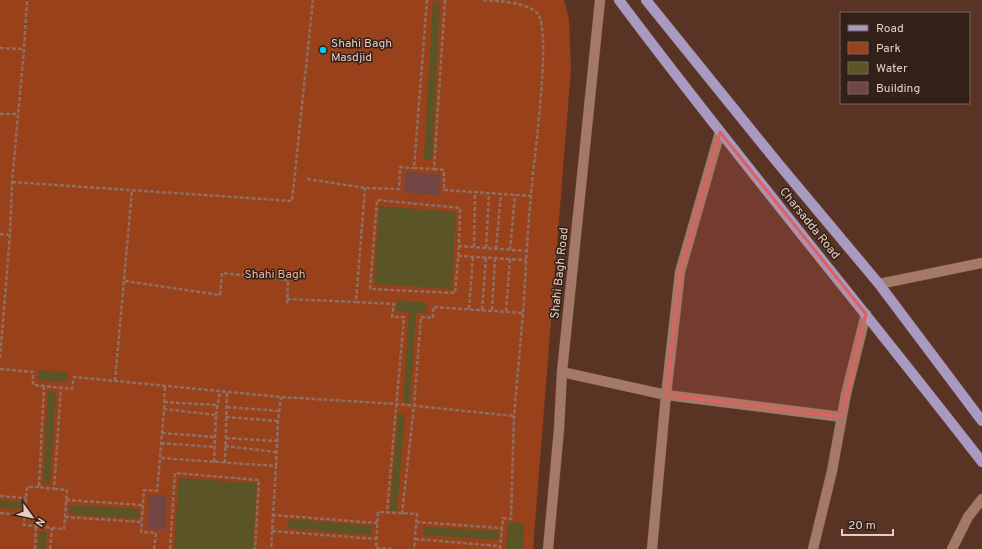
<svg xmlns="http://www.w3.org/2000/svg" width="982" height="549" viewBox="0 0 982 549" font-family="Overpass,sans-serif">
	<rect width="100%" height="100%" fill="#593324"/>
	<!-- green -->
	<path fill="#98411b" d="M0 0H564L569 19 571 69 533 549H0Z"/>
	<!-- water -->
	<path fill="#5a5427" d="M433 1 440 2 432 160 424 159Z
		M379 206 456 212 452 289 374 284Z
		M397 300 427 303 426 313H416L410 403H403L409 312 396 311Z
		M39 370 68 373 67 382 38 380Z
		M48 391 56 392 50 484 43 483Z
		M398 414 405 415 397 511H390Z
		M179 478 257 483 253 549H174Z
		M0 500 21 502V509L0 508Z
		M69 505 139 509 138 519 69 514Z
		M289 519 372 526 371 535 288 528Z
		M508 522 524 523 523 549H506Z
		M424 527 499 531 498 540 424 535Z
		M39 531 47 532 46 549H38Z"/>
	<!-- building -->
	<path fill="#714544" d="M406 172 441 175 439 195 404 192Z
		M149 495H167L165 529H148Z"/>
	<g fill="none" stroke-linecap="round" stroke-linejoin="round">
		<!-- street casing -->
		<g stroke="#6f4f42" stroke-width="11">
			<path id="street" d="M879 284 982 263
				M562 372 666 395 842 417
				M652 549 666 395 680 272 720 132
				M813 549 832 471 846 394 866 314
				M952 549 968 517 982 499"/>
		</g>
		<!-- secondary casing -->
		<g stroke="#6f4f42" stroke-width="11">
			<path id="secondary" d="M548 549 559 429 562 372 600 0"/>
		</g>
		<!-- primary casing -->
		<g stroke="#6f4f42" stroke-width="11">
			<path id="primary" d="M619 0C736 157 862 307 982 462
				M646 0 777 162 879 284 982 421"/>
		</g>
		<!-- path -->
		<path stroke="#8f6f62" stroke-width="2.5" stroke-dasharray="4 2" stroke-linecap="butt" d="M427 0 414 168 434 169 445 0
			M483 0C497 1 528 2 538 14 552 33 533 165 531 195 527 234 526 273 523 313
			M0 48 24 49
			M0 114H18
			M434 169 444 170V190L531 196
			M307 179 365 188 399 189 400 167 414 168
			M12 182 292 201 313 0
			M0 234 10 235
			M459 246 455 293 370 289 377 200 460 208 459 246 527 251
			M474 247 475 192
			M486 248 489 193
			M496 249 501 194
			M510 250 515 195
			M458 256 526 260
			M125 281 220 295 222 273 288 280 287 306
			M287 299 356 302 365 188
			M356 302 394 304 392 317H404L387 512
			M469 309 473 257
			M482 310 486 257
			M492 310 495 258
			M506 311 510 259
			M0 358 10 235 12 182 24 49 27 0
			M0 369 33 372V385L72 389 74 377 281 397 397 404 514 416
			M115 381 132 190
			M44 386 39 487 54 489 61 388
			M164 402 217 405
			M227 407 279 411
			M164 409 165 387
			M216 415 220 391
			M226 417 278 421
			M162 433 215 437
			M226 438 277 441
			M161 443 215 447
			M225 446 276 452
			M214 462 216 415 164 409 160 458 276 466 271 549
			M225 463 227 392
			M276 466 278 421 281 397
			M39 487H27L24 525 64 529 67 490 54 489
			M0 496 26 498
			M66 500 143 505
			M0 513 25 515
			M402 514 414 406 421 317 433 318V307L523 313 514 416 511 519 503 518 502 528 416 522
			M272 515 377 523
			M65 517 142 522
			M272 531 376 539
			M415 539 500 546
			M35 549 36 526
			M50 549 52 528
			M154 549 156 533 141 532 144 490 157 491 160 458
			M170 549 175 473 259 480 255 549
			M392 549 376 548 378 512 417 514 414 549
			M500 549 502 528"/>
		<!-- street -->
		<use href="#street" stroke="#a47968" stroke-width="10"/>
		<!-- secondary -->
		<use href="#secondary" stroke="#a47968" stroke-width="10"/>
		<!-- primary -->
		<use href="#primary" stroke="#a99ac2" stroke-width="10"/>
	</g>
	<!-- marked area -->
	<path fill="#db625f" fill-opacity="0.2" stroke="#db625f" stroke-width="3" stroke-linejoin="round" d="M720 132 866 314 842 417 666 395 680 272Z"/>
	<!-- markers -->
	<circle fill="#00cbf8" stroke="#322019" stroke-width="1.5" cx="323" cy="50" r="4"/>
	<g text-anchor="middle" stroke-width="3" stroke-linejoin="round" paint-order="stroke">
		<!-- poi labels -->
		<g font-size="12" fill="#e5cdc4" stroke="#322019" text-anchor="start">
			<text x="331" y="47">Shahi Bagh<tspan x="331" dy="14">Masdjid</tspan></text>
		</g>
		<!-- street labels -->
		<g font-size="12" fill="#e5cdc4" stroke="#322019">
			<text transform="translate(810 223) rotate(51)" y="4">Charsadda Road</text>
			<text transform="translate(559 273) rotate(-84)" y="4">Shahi Bagh Road</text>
		</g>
		<!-- park labels -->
		<g font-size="12" fill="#edb29b" stroke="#322019">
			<text x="275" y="278">Shahi Bagh</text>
		</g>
	</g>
	<!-- legend -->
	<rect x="840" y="12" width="130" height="92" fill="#322019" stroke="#7a655d"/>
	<rect x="848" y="25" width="20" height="6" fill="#a99ac2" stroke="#7a655d"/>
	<text x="876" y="32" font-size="12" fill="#e5cdc4">Road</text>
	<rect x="848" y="42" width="20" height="12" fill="#98411b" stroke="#7a655d"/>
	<text x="876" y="52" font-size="12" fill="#e5cdc4">Park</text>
	<rect x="848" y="62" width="20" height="12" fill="#5a5427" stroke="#7a655d"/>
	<text x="876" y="72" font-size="12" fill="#e5cdc4">Water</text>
	<rect x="848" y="82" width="20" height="12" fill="#714544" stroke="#7a655d"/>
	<text x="876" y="92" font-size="12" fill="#e5cdc4">Building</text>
	<!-- north arrow -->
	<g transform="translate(32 517) rotate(123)" stroke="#322019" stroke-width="3" paint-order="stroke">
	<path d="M0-3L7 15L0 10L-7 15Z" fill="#e5cdc4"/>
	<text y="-6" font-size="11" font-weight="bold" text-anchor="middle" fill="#e5cdc4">N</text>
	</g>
	<!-- scale -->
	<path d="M842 529v6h51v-6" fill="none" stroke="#e5cdc4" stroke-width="2"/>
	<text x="848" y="529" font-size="12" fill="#e5cdc4" stroke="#322019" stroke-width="3" paint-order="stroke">20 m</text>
</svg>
